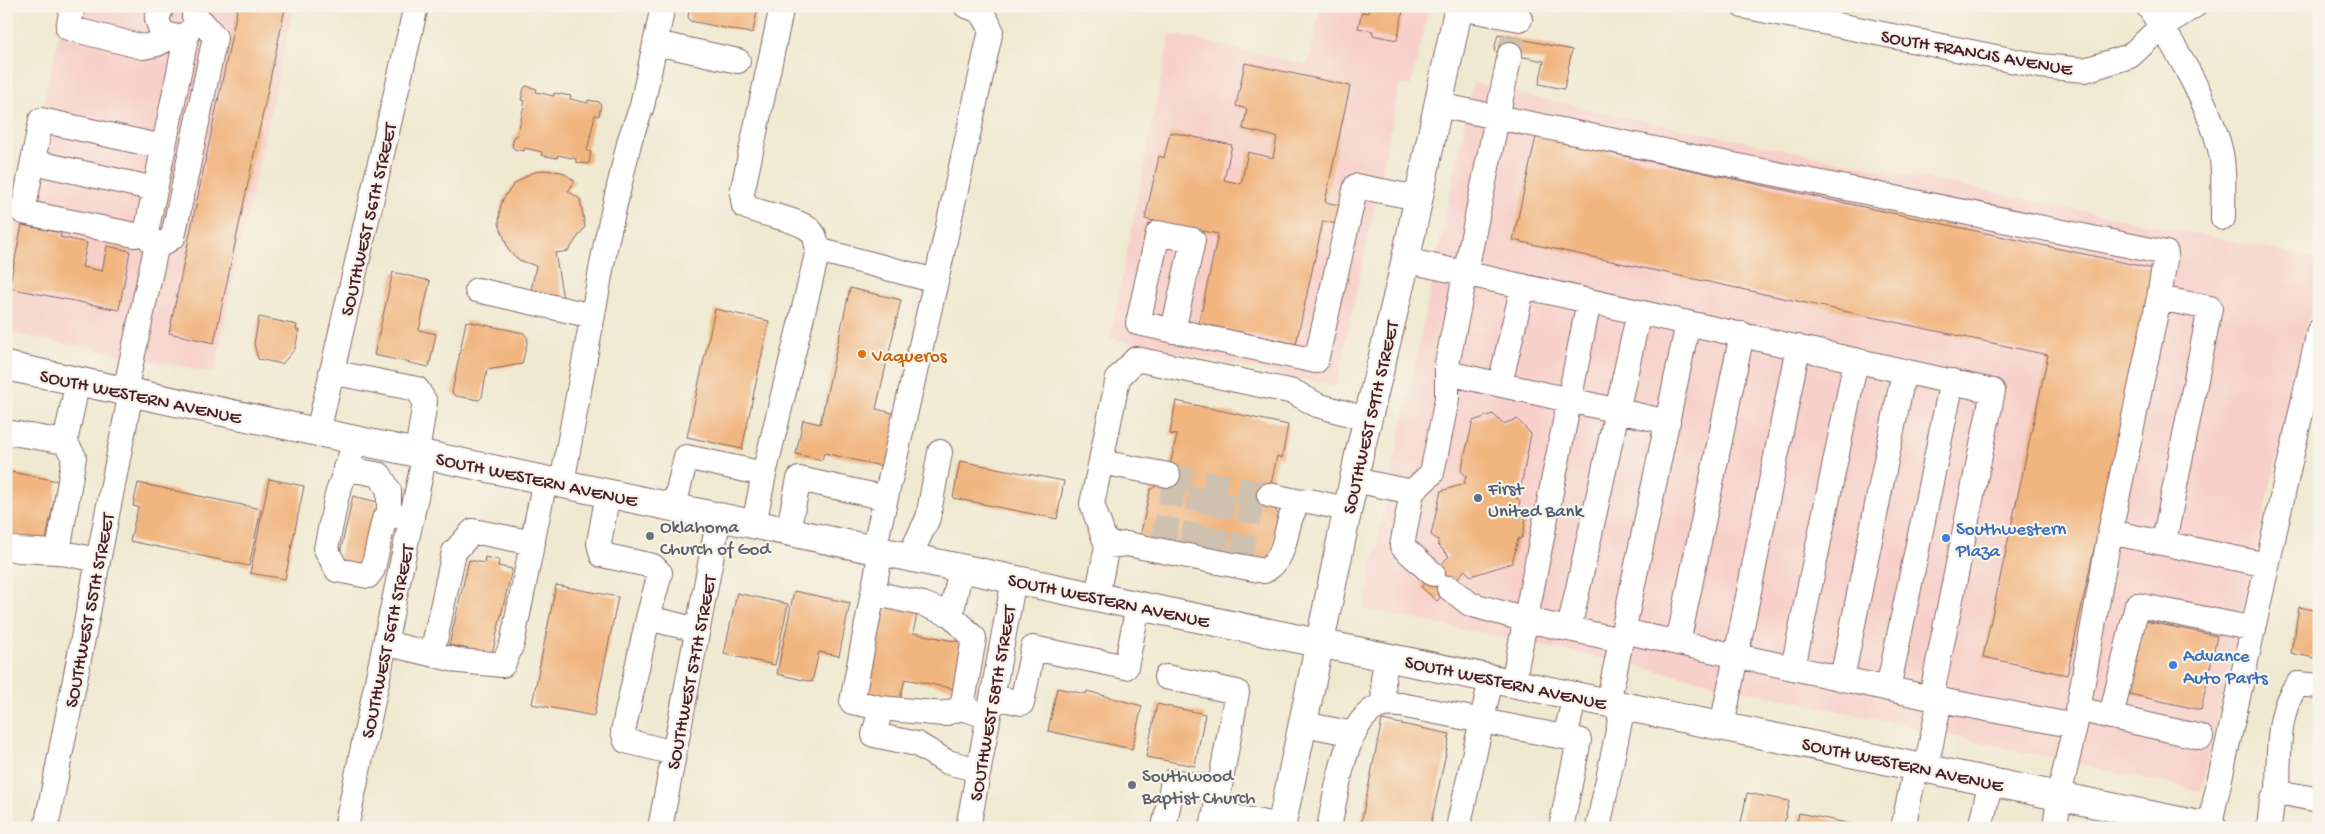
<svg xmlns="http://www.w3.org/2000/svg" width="2325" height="834" viewBox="0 0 2325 834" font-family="'Gochi Hand',sans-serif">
	<rect width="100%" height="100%" fill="#f7f3e8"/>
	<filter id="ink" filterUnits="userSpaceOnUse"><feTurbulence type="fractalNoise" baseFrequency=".02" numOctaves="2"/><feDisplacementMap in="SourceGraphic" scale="10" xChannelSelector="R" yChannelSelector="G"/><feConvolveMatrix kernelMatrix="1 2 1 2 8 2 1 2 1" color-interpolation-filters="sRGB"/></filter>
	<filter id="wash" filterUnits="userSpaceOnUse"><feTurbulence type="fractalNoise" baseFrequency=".0096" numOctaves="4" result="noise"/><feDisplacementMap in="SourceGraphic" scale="20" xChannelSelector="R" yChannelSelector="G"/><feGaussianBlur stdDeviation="1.12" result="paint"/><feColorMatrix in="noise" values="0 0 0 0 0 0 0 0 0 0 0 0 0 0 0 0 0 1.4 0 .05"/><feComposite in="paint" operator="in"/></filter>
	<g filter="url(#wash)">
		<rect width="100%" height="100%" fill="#f0e9d1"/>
		<!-- built -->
		<path fill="#f7d0c9" d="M65 6H294L232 282 215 373 6 332V276Z
			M1321 6H1429L1411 86 1400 84 1337 386 1110 338 1170 34 1308 65Z
			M1473 83 1610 114 2319 259V273L2201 791 1609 660 1364 609Z"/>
		<g id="blocks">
			<!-- building -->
			<path fill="#f1b57f" d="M238 6H274L285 9 214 343 169 333Z
				M690 6H758L753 32 750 33 690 21 688 17Z
				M1366 6H1404L1397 40 1372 35 1373 31 1358 28 1362 12 1368 13 1369 8Z
				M1498 34 1572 50 1564 89 1539 84 1544 61 1494 51Z
				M1245 63 1350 86 1325 202 1344 206 1340 225 1323 221 1296 344 1199 323 1218 234 1145 219 1159 156 1164 158 1170 132 1232 145 1224 180 1241 184 1248 152 1273 158 1277 137 1243 129 1247 109 1236 106Z
				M526 86 537 89 536 92 554 96V93L571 96 570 99 588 103V100L599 102 601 105 599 116 595 115 587 151 591 152 589 163 586 164 576 162V159L558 155 557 158 541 155 542 152 525 148 524 151 514 149 512 146 514 136H517L525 101 521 100 524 88Z
				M1536 137 2154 269 2067 675 1983 657 2048 355 1513 240Z
				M543 170 562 172 575 181 568 191 580 199 585 227 568 251 555 253 564 304 530 296 536 266 519 260 509 251 499 224 500 208 503 199 514 184 531 173Z
				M22 225 61 233 60 237 87 243 82 267 102 271 107 246 130 251 119 310 9 288Z
				M393 272 430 281 419 330 436 334 429 367 374 355Z
				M850 288 901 300 876 409 901 415 890 468 824 453 822 460 796 454 803 420 820 424Z
				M715 309 769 321 742 449 687 437Z
				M259 317 297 325 296 330H299L295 349 282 364 258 359 254 344Z
				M466 321 524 333 528 339 522 364 487 370 482 397 479 400 456 396 452 393Z
				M1176 401 1288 425 1282 458 1277 456 1268 498 1279 516 1269 564 1140 537 1150 490 1167 478 1177 435 1170 434Z
				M1493 414 1503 424 1517 419 1531 434 1521 486 1515 487 1514 495 1520 501 1518 510 1526 519 1522 538 1518 539 1512 563 1471 576 1465 570 1437 601 1421 587 1449 556 1438 545V540L1431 535 1441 491 1464 484 1466 476 1461 471 1473 421Z
				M960 461 1064 481 1057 519 953 498Z
				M6 471 58 481 45 544 6 536Z
				M269 479 304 486 285 579 250 573Z
				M138 483 261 509 249 566 130 541 138 507 133 506Z
				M353 496 378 502 363 568 338 562Z
				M485 557 499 560 498 566 512 569 492 654 449 645 469 560 484 563Z
				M556 585 618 597 594 716 532 704Z
				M794 591 850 603 839 656 819 652 812 682 777 674Z
				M737 593 788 604 775 665 724 654Z
				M879 602 918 610 913 633 965 643 955 689 905 679 899 703 860 695Z
				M2299 607 2319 611V659L2291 653Z
				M2145 621 2217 636 2201 710 2129 694Z
				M1057 688 1086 694 1087 691 1142 706 1132 749 1048 731Z
				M1157 704 1205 714 1195 766 1146 757Z
				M1382 720 1450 734 1430 828H1360Z
				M1747 793 1789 801 1784 824 1796 827 1799 813 1851 824 1850 828H1740Z"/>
		</g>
	</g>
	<g filter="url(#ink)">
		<use href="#blocks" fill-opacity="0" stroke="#846665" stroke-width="1"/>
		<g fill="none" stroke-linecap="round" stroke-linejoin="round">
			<!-- minor-tunnel -->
			<path stroke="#cfc1b0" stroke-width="24" stroke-dasharray="24 12" stroke-linecap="butt" d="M1510 54 1513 37
				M1168 475 1269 495
				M1163 541 1176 477
				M1191 547 1203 482
				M1214 552 1226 486
				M1240 558 1254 492"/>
			<!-- minor casing -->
			<g stroke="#846665" stroke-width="26">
				<path id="minor" d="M73 6 68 28 143 47 157 44 171 37
					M162 6 157 19 161 30 171 37 184 35
					M782 6 742 193 744 206C762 216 805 218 814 235 816 239 817 246 818 250
					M1743 6 2040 66 2085 70 2130 56 2162 26 2194 6
					M2148 6C2176 47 2210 105 2221 153 2225 173 2223 197 2223 218
					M1459 8 1520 19
					M656 43 738 61
					M1438 105 2166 253 2159 298 2110 532 2075 726 2059 796 2055 828
					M33 162 155 189
					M146 233 135 235 23 212 41 120 163 147
					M156 248 173 237 215 37 202 22 194 16
					M1405 260 1993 391 1931 698
					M936 281 991 30C985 15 981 10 966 6
					M477 290 593 316
					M2159 298 2210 308 2164 542
					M1173 331 1193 240 1158 233 1138 323 1316 361 1356 186 1418 198
					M331 372 417 389 425 402 417 452
					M1448 373 1668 422
					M1500 384 1523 286
					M125 391 156 248 146 233 187 33
					M6 432 65 442 74 457 58 552 98 560
					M318 432 416 6
					M356 440 337 495 326 549 337 570 368 576 373 569 384 519 389 515 412 518
					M65 442 78 381
					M1101 462 1168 475
					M345 468 380 475 389 491V515
					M764 474 818 250 936 281 874 549
					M1354 480 1412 492
					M562 483 606 243 630 139 642 106 663 6
					M608 493 599 543 602 555 653 566 660 573 648 618
					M1269 495 1300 502
					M674 507 686 457 764 474 754 524
					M788 531 799 479 886 498
					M2110 532 2267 565
					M1107 546 1127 544 1264 571C1292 557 1281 521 1300 502L1309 501 1347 509
					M6 547 18 550 58 552
					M881 551 852 702 881 708 874 735 917 744 947 762 979 770
					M909 557 928 518 940 452
					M1433 574 1402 546 1412 492 1432 473 1447 399V364L1510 54
					M1449 588 1470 604 1526 620 1621 640
					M873 593 923 604 951 615 974 638 962 708
					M1097 596 1107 546 1092 504 1118 378 1136 359 1294 392 1317 405 1367 419
					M951 615 961 568
					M1569 629 1639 312
					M1623 631 1940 700 2075 726
					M385 643 460 661 503 665 512 644 545 480
					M1678 643 1742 334
					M432 654 454 552 473 531 533 543
					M1793 668 1856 360
					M1166 677 1237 692 1215 813
					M1842 679 1904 371
					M1513 683 1589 301
					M1888 689 1952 381
					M993 697 1022 703 1033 648 1126 667 1138 606
					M1608 703 1688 323
					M1384 705 1383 679 1387 657
					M881 708 943 714 962 708 977 713
					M2077 709 2201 737
					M2111 717 2137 605 2254 629
					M1303 724 1354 734
					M1722 726 1798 347
					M1565 737 1575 696
					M674 753 626 741 623 731 648 618 698 630
					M1926 768 1940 700
					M2278 792C2279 759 2276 710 2298 684L2319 686
					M46 828 131 392
					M346 828 425 454
					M660 828 719 517
					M968 828 1014 579
					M1164 828 1173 781 1219 790
					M1212 828 1215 813 1281 826
					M1329 828C1336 797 1345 711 1385 705 1390 704 1396 705 1401 705L1579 740 1561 828
					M1458 828 1491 679
					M1598 828 1623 706
					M1903 828 1916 766
					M1980 828 1991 781
					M2209 828 2319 331
					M2269 828 2272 801 2278 792 2319 800"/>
			</g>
			<!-- major casing -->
			<g stroke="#846665" stroke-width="30">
				<path id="major" d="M6 366 1149 608 2213 828
					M1281 828 1359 455 1402 277 1459 6"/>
			</g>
			<!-- minor -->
			<use href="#minor" stroke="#fff" stroke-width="24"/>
			<!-- major -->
			<use href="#major" stroke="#fff" stroke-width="28"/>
		</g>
	</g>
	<!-- markers -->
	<circle fill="#e8710a" stroke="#f7f3e8" stroke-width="2" cx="862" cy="354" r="5"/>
	<circle fill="#5c6f8a" stroke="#f7f3e8" stroke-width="2" cx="1478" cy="498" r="5"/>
	<g fill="#6b7280" stroke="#f7f3e8" stroke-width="2">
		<circle cx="650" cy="536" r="5"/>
		<circle cx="1132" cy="785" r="5"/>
	</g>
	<g fill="#3f7fe0" stroke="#f7f3e8" stroke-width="2">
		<circle cx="1946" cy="538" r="5"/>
		<circle cx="2173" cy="665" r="5"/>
	</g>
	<g text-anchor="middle" stroke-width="4.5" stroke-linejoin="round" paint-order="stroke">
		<!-- street labels -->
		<g font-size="19" fill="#4a1f2b" stroke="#f7f3e8">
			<text transform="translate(1977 51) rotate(10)" y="7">SOUTH FRANCIS AVENUE</text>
			<text transform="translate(367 219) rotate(-77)" y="7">SOUTHWEST 56TH STREET</text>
			<text transform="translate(141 395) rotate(12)" y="7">SOUTH WESTERN AVENUE</text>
			<text transform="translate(1369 417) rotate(-77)" y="7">SOUTHWEST 59TH STREET</text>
			<text transform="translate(537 478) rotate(12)" y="7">SOUTH WESTERN AVENUE</text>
			<text transform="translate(1109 599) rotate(12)" y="7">SOUTH WESTERN AVENUE</text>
			<text transform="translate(88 610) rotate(-79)" y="7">SOUTHWEST 55TH STREET</text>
			<text transform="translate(386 641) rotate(-78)" y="7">SOUTHWEST 56TH STREET</text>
			<text transform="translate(690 672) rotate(-79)" y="7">SOUTHWEST 57TH STREET</text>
			<text transform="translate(1506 681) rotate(12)" y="7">SOUTH WESTERN AVENUE</text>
			<text transform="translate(991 703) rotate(-80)" y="7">SOUTHWEST 58TH STREET</text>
			<text transform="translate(1903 763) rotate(12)" y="7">SOUTH WESTERN AVENUE</text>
		</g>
		<!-- food labels -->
		<g font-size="19" fill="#c56008" stroke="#f7f3e8" text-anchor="start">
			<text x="872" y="361">Vaqueros</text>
		</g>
		<!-- service labels -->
		<g font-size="19" fill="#4e5e75" stroke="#f7f3e8" text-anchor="start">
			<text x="1488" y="494">First<tspan x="1488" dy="22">United Bank</tspan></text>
		</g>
		<!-- worship labels -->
		<g font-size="19" fill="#5b616d" stroke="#f7f3e8" text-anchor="start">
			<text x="660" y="532">Oklahoma<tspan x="660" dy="22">Church of God</tspan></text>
			<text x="1142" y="781">Southwood<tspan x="1142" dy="22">Baptist Church</tspan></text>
		</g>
		<!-- shop labels -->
		<g font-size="19" fill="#366cbe" stroke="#f7f3e8" text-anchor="start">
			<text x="1956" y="534">Southwestern<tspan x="1956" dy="22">Plaza</tspan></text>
			<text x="2183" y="661">Advance<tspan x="2183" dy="22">Auto Parts</tspan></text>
		</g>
	</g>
	<!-- margin -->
	<rect width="2325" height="834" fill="none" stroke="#f7f3e8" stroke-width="25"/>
</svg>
